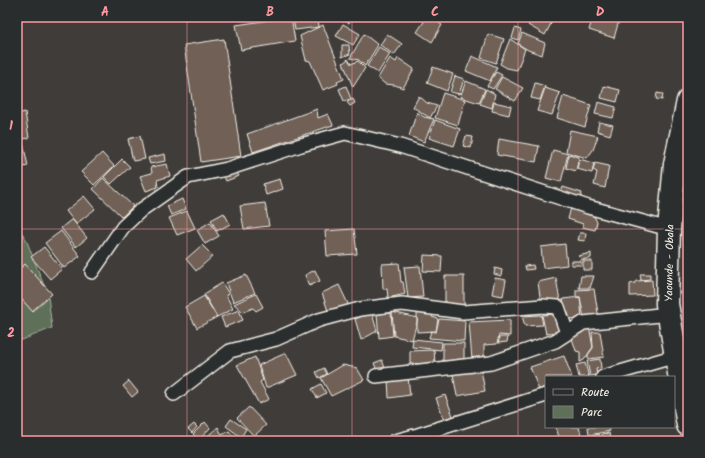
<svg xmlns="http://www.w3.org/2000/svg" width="705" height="458" viewBox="0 0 705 458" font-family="Kalam,sans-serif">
	<rect width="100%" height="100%" fill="#3f3c3a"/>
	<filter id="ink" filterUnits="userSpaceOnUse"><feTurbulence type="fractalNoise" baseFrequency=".025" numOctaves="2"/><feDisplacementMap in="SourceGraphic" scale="8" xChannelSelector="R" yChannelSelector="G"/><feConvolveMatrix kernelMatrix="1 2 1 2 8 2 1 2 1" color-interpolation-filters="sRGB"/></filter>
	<g filter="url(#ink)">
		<!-- green -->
		<path fill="#5f6f58" stroke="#aab0a0" d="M17 225 26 239 48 296 52 328 17 342Z"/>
		<!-- building -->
		<path fill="#706057" stroke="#f4f1e8" d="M133 17H149L133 21Z
			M291 17 295 41 241 50 236 25Z
			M293 17H318L319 27 295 30Z
			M335 17H351L349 23Z
			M427 17H430L442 25 432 42 417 32Z
			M511 17H524L522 23Z
			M533 17H560L558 20 554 18 545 35 528 25Z
			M572 17H591L589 22Z
			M593 17H620L614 38 589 30Z
			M343 24 360 34 353 45 336 36Z
			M323 25 344 79 337 82 338 84 323 90 310 61 306 60 300 36Z
			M515 28 521 30 518 40 512 38Z
			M522 33 545 43 542 55 528 50 518 44Z
			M364 34 378 45 365 66 359 60 350 58Z
			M387 34 402 44 394 55 380 45Z
			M488 34 504 39 496 63 481 58Z
			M224 39 241 156 201 162 184 45Z
			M510 39 525 49 517 70 507 68 500 64Z
			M342 45H349L350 54 342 57Z
			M379 47 390 54 378 73 367 66Z
			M472 56 497 67 490 81 466 71Z
			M390 58 396 62 398 58 414 69 403 88 395 85 385 84 378 78Z
			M348 59 351 64 358 61 365 68 353 87 343 63Z
			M433 67 453 74 447 91 427 83Z
			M496 72 502 75 493 89 487 86Z
			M455 76 464 79 459 94 450 92Z
			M502 77 523 88 515 101 495 89Z
			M466 81 485 89 479 103 460 97Z
			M535 83 545 86 540 100 531 98Z
			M346 86 351 99 344 101 339 89Z
			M604 86 620 90 617 102 601 98Z
			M545 88 560 93 552 115 537 111Z
			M486 89 495 94 492 108 480 104Z
			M443 93 465 100 458 125 435 118Z
			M657 93 663 94 662 100 656 99Z
			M419 96 427 103 437 106 430 118 413 107Z
			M563 96 591 105 585 127 557 118Z
			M353 99 355 103 350 106 347 102Z
			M494 102 511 106 509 115 492 111Z
			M598 102 616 107 613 118 595 114Z
			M317 109 318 118 328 114 333 125 253 152 247 134Z
			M25 112 29 138 17 140V114Z
			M417 112 424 117 434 119 424 142 409 136Z
			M435 120 460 129 454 146 429 138Z
			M599 122 613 125 610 135 597 131Z
			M570 130 598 136 593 150 587 158 566 152Z
			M140 136 145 159 133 161 128 139Z
			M466 136 473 137 471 148 463 146Z
			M499 139 539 146 536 162 497 155Z
			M23 143 28 166 17 168V145Z
			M553 150 568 154 561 182 546 178Z
			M102 153 114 166 94 185 81 172Z
			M165 154 166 161 150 164 148 158Z
			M569 154 579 157 576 171 566 168Z
			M122 159 130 167 111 184 104 177Z
			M579 159 594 163 592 173 577 169Z
			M595 163 609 166 605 188 594 185 597 172 593 170Z
			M167 164 170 176 157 180 158 187 146 191 140 176 152 173 151 167Z
			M235 169 239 176 226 181 223 174Z
			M103 178 133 206 122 217 93 189Z
			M280 179 283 189 266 195 263 184Z
			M563 187 582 193 579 202 560 196Z
			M84 196 95 209 76 224 66 211Z
			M182 199 186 209 171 215 167 206Z
			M265 203 269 226 244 229 240 206Z
			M572 204 590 209 597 222 595 230 582 227 583 224 568 219Z
			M187 211 195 228 177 235 169 218Z
			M224 213 230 224 217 231 211 220Z
			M72 219 87 238 76 247 61 228Z
			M210 222 219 236 205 244 197 230Z
			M354 229 357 254 327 256 325 231Z
			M61 231 80 256 64 268 45 243Z
			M580 233H586L585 241 578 240Z
			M565 244 567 265 543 268 541 247Z
			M202 245 213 256 196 271 186 259Z
			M44 247 62 269 50 279 31 257Z
			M591 253V258L582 260 578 256Z
			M424 255 442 256 441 272 423 271Z
			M571 261H581V265H571Z
			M583 261H592V270H583Z
			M399 263 401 282H403L405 294 388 298 387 289H383L382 264Z
			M25 264 52 294 32 311 17 294V271Z
			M533 265 534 269 526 270 525 266Z
			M420 266 423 297 408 298 404 267Z
			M495 268 502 270 501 276 494 274Z
			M315 270 320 281 309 286 305 275Z
			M640 274H650V279L641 280Z
			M246 275 255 293 233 302 226 283Z
			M445 276H464V306H445Z
			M581 276H594L590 288H579Z
			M495 278 506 280 503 296 492 294Z
			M556 278 560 301 541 304 538 282Z
			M652 280 653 295 630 296V284L635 283 636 281Z
			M222 283 229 294 226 295 233 309 217 317 204 294Z
			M339 285 349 306 329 314 322 293Z
			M594 289 599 319 584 318 580 297H576V290Z
			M256 294 263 307 256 311 253 308 243 312 234 304Z
			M204 296 217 317 197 328 185 307Z
			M580 297 582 318 566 319 563 299Z
			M239 310 243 320 225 327 221 317Z
			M392 312 418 318 412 340 394 336Z
			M372 313 377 331 361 340 355 319Z
			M391 313 393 336 379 338 377 314Z
			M417 313H433L432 317 438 319 436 331 417 332Z
			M558 314 563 330 546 334 542 315Z
			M541 315 543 325 525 326 522 316Z
			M439 319 465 321 464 341 429 338 431 331 436 332Z
			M510 320V336L499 335 497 344 484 345V357L472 360 469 322Z
			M589 325 593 348 584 360 580 362V352L576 351 571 335 582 333Z
			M592 332H600L604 357 588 359V354L593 347Z
			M500 337H508L507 342 498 343Z
			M413 339 442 342 441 350 412 347Z
			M443 343H464V361H443Z
			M434 350 435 363 410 364V351Z
			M286 353 297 375 266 388 259 365Z
			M564 356 572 377H546V386L539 390 530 367Z
			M255 357 263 380 260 382 269 399 259 404 237 365Z
			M600 359 601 368 596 369 597 375 590 376 587 361Z
			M382 360 385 368 377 371 374 363Z
			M585 363 589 377H579L576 365Z
			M343 365 357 368 364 380 331 396 321 378Z
			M324 368 327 374 319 378 316 372Z
			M481 370 485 391 457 396 453 374Z
			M408 377 410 395 389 398 388 379Z
			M129 381 138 392 132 397 123 386Z
			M321 384 326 393 317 398 312 389Z
			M445 395 453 416 444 419 436 398Z
			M249 407 266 425 254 436 237 418Z
			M231 419 246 429 241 437 226 426Z
			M205 422 210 428 199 440 193 434Z
			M194 424 197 427 192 433 188 429Z
			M218 427 222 435 229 431 236 439 234 441H206L204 439Z
			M556 427H579L582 438 572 441H560Z
			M588 427H609L610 431 589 435Z
			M609 433 611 441H603L602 434Z
			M599 434 602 441H586L590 437Z"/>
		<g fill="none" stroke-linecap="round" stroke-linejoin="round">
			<!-- street casing -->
			<g stroke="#f4f1e8" stroke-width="16">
				<path id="street" d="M92 272 123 227 141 210 188 177 227 169 301 145 345 133 400 146 588 207 669 229
					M376 376 491 363 555 341 583 323 669 314
					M603 377 676 356
					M174 394 230 351 276 339 319 320 360 309 402 304 463 312 543 306 558 307 567 333
					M395 441 418 435 546 395"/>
			</g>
			<!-- highway casing -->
			<g stroke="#f4f1e8" stroke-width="25">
				<path id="highway" d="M688 101 675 164 669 229 667 304 688 425"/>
			</g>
			<!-- street -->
			<use href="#street" stroke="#2a2d2e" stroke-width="13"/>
			<!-- highway -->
			<use href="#highway" stroke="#2a2d2e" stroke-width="22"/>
		</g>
	</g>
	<!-- grid -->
	<path fill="none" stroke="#ff9aa2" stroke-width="1" stroke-opacity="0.55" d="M187 17V441M352 17V441M518 17V441M17 229H688"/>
	<g text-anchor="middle" stroke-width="3.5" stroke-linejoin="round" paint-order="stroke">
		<!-- street labels -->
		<g font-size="11" fill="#f4f1e8" stroke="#2a2d2e">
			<text transform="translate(669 263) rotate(-89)" y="4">Yaounde - Obala</text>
		</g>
	</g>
	<!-- margin -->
	<rect width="705" height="458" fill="none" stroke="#2a2d2e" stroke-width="44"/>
	<!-- legend -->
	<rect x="545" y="376" width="130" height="52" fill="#2a2d2e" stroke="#7b7b78"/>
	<rect x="553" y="389" width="20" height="6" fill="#2a2d2e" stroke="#7b7b78"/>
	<text x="581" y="396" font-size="12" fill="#f4f1e8">Route</text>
	<rect x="553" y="406" width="20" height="12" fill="#5f6f58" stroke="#7b7b78"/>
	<text x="581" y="416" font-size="12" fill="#f4f1e8">Parc</text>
	<rect x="22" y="22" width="661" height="414" fill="none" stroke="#ff9aa2" stroke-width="1.5"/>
	<g font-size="13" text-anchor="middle" font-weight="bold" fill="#ff9aa2">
		<text x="105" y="16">A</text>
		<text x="270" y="16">B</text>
		<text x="435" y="16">C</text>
		<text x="600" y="16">D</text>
		<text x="11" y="130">1</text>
		<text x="11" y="337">2</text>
	</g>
</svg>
